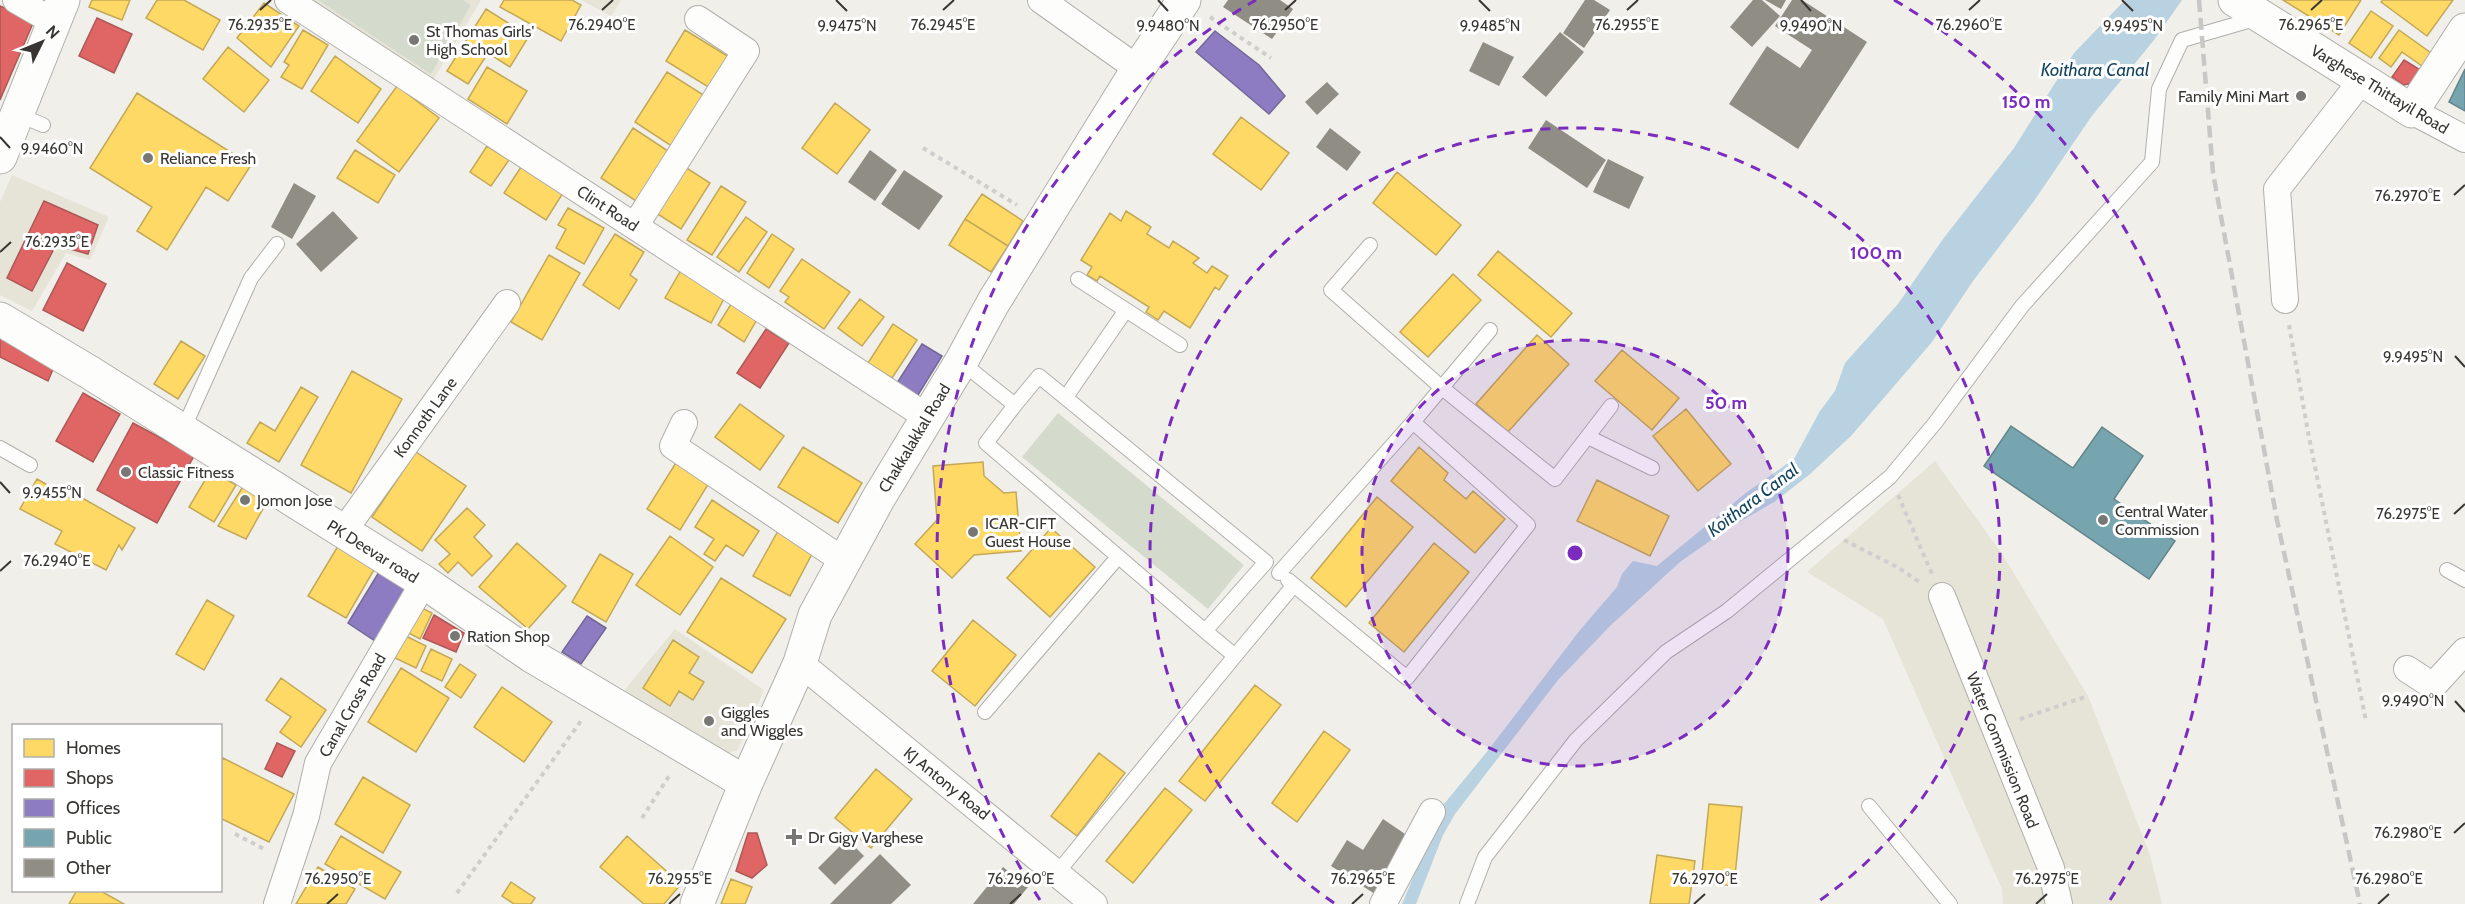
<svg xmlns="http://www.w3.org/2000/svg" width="2465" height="904" viewBox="0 0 2465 904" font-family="Cabin,sans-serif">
	<rect width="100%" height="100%" fill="#f0efea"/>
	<!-- built -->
	<path fill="#e6e3d7" d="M310 0H481L433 80Z
		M581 0H621L611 16Z
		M12 175 109 217 90 260 66 253 32 311 0 295V202Z
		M1935 461 2002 554 2088 696 2150 855 2162 904H2003L2002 889 1883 619 1807 572Z
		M675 629 764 690 738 750 720 755 623 692Z"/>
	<!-- green -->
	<path fill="#d4dbcc" d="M318 0H463L471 5 431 74Z
		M1058 413 1244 565 1208 609 1022 457Z"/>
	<!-- water -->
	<path fill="#b8d2e2" d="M2125 0H2182L2154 40 2091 117 2034 201 1973 281 1932 342 1851 436 1809 475 1774 502 1724 531 1680 562 1610 626 1558 680 1455 814 1443 835 1416 904H1402L1444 804 1486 753 1580 630 1617 587 1622 574 1633 561 1657 566 1747 492 1794 459 1820 411 1835 391 1845 363 1898 304 1943 239 2014 148 2074 53Z"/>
	<!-- homes -->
	<path fill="#ffd966" stroke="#c3a857" stroke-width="1.5" d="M92 0H130L122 20 89 7Z
		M157 0H184L220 20 203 50 146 18Z
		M504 0H572L581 5 561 41 500 7Z
		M2283 0H2361L2339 35Z
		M2383 0H2453L2427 36 2381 2Z
		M264 3 299 26 271 67 237 38Z
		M486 9 529 36 510 67 488 53 468 84 447 71Z
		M2371 11 2393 26 2371 58 2349 43Z
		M303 30 328 45 302 89 281 77 289 65 284 62Z
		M685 30 729 57 710 88 666 61Z
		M2399 30 2431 53 2422 66 2402 52 2391 67 2379 58Z
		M228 47 269 80 244 112 203 79Z
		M335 56 381 89 358 123 311 91Z
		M487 67 527 91 507 124 468 99Z
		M667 72 705 96 673 147 635 122Z
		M397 86 439 118 399 172 357 141Z
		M137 93 251 165 228 201 206 187 167 250 137 231 152 207 90 168Z
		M835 103 870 130 837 174 802 148Z
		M1241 117 1289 153 1261 190 1213 154Z
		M633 128 668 151 636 201 601 178Z
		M487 146 509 160 491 186 470 172Z
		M355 150 395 175 378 203 337 178Z
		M521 167 563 193 546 220 504 193Z
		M685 167 710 183 681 229 656 213Z
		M1397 172 1461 225 1436 255 1373 203Z
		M721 186 746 202 712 255 687 240Z
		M982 194 1023 221 1008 246 965 219Z
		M568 208 604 228 584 264 556 248 566 229 558 225Z
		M1126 211 1151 227 1147 234 1169 248 1173 241 1199 258 1193 263 1207 273 1212 266 1228 276 1219 290 1215 287 1190 328 1164 311 1158 320 1146 312 1149 307 1100 276 1097 281 1087 275 1092 267 1081 260 1110 213 1121 221Z
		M746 217 767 232 739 272 717 257Z
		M965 219 1008 246 991 272 949 245Z
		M615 234 644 252 630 275 637 280 619 309 583 285Z
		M772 234 794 249 769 288 747 273Z
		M1498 251 1572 313 1551 337 1478 275Z
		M549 255 580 273 542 340 511 322Z
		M802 259 850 292 824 329 785 302 789 297 780 291Z
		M681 270 726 295 711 323 665 298Z
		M1453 274 1481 300 1428 357 1400 332Z
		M860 299 884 317 862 346 838 328Z
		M733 301 759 316 744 342 718 325Z
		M893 324 917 340 892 378 868 363Z
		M1537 335 1569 364 1508 432 1476 404Z
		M181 341 205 356 178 399 154 384Z
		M1622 350 1679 398 1652 430 1595 381Z
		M352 371 402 399 351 493 301 465Z
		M301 387 318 397 279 462 247 443 260 422 275 431Z
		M740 404 784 436 760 470 715 437Z
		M1686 409 1731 464 1698 491 1653 436Z
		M803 447 862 483 838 523 778 487Z
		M1419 447 1448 473 1444 480 1466 499 1473 491 1505 519 1475 553 1391 481Z
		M416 452 466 486 422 551 372 517Z
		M679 458 712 478 680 530 647 509Z
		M983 462 984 476 1004 493 1016 492 1021 551 974 555 952 578 915 544 937 520 933 466Z
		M211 470 236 485 214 522 189 507Z
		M37 479 73 500 77 495 135 528 122 550 119 545 106 570 55 544 62 531 20 509Z
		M1597 480 1669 516 1650 556 1577 521Z
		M244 485 268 500 246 539 218 526Z
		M1377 497 1413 527 1346 607 1311 578Z
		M712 500 759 531 743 556 726 545 715 561 704 554 714 539 695 527Z
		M467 508 485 525 474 537 492 556 472 576 458 562 448 573 439 564 450 554 435 540Z
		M1051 528 1095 567 1050 617 1007 578Z
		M778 531 814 550 790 596 753 576Z
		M670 536 713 567 680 615 636 585Z
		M517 543 566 586 528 629 479 587Z
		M1434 543 1469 572 1404 652 1369 623Z
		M338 546 375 568 346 618 308 596Z
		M600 554 633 574 606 622 572 602Z
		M721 578 786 619 752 673 687 632Z
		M207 600 234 616 204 670 176 654Z
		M418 606 432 613 420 639 405 631Z
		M973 620 1016 655 975 706 932 671Z
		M406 636 426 646 416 668 395 658Z
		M673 640 699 657 689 673 704 682 693 700 679 691 670 706 643 688Z
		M431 649 452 659 442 681 421 671Z
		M460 664 476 675 461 698 445 687Z
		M401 668 449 698 416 752 368 722Z
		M281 678 326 710 301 747 280 732 291 717 266 700Z
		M1255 685 1281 705 1205 801 1179 781Z
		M502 687 552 722 524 762 474 727Z
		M1324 731 1350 750 1297 822 1272 803Z
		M1099 753 1125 773 1077 836 1051 816Z
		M223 758 294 794 269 842 220 818V764Z
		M876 769 912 799 871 848 835 818Z
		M363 777 410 805 383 853 335 824Z
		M1165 788 1192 810 1133 883 1106 861Z
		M1709 804 1742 807 1734 886 1701 882Z
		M341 836 401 872 385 899 325 864Z
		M627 836 681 884 664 904H644L600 867Z
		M1657 855 1695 861 1689 904H1650Z
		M318 867 355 889 346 904H296Z
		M731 879 752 887 745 904H721Z
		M511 882 535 898 531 904H514L502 896Z
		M77 890H99L124 904H69Z"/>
	<!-- shops -->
	<path fill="#e06666" stroke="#ad5857" stroke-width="1.5" d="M0 6 34 21 0 100Z
		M97 18 132 34 114 73 79 56Z
		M2404 60 2422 71 2416 82 2404 85 2392 77Z
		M44 201 98 225 88 254 56 245 32 291 7 278Z
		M67 263 106 284 83 331 43 310Z
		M766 329 789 343 760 388 737 373Z
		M0 337 57 360 48 381 0 357Z
		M83 393 120 414 93 462 56 441Z
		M133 423 194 456 157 523 97 490Z
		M434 615 464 633 456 652 423 638Z
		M277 743 295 751 282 777 265 769Z
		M748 833H757L767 865 752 878 736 871Z"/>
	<!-- offices -->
	<path fill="#8e7cc3" stroke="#746798" stroke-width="1.5" d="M1215 31 1259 65 1285 96 1269 114 1196 52Z
		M922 344 942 356 918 395 897 383Z
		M379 572 407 589 375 641 348 623Z
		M587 616 606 628 581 664 562 652Z"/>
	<!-- public -->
	<path fill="#76a5af" stroke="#63848a" stroke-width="1.5" d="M2465 69V111L2449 102Z
		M2011 426 2073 468 2102 427 2143 456 2114 499 2175 541 2149 579 1984 466Z"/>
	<!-- building -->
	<path fill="#8f8d84" d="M1228 0H1280L1293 9 1272 39 1223 7Z
		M1585 0H1594L1610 10 1584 48 1563 33Z
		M1753 0H1762L1780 16 1752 47 1730 27Z
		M1765 0H1786L1781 9Z
		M1792 0H1802L1867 42 1798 149 1729 104 1767 46 1800 68 1812 50 1775 26Z
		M1560 32 1584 52 1546 97 1522 77Z
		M1483 42 1514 57 1499 86 1469 71Z
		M1327 82 1339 94 1317 115 1305 102Z
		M1546 120 1606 160 1587 188 1528 148Z
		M1330 128 1361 152 1347 171 1316 147Z
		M870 150 897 170 875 201 848 182Z
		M1608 159 1644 177 1629 209 1593 192Z
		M904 170 943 196 919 230 881 204Z
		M294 183 316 196 292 239 271 227Z
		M333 211 358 238 321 272 296 244Z
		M1383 819 1411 838 1375 894 1331 866 1347 840 1363 850Z
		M847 839 864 856 835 885 818 868Z
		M880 854 911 885 891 904H830Z
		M1003 867 1028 887 1014 904H973Z"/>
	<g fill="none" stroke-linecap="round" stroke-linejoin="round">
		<!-- lane casing -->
		<g stroke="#b0afab" stroke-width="16">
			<path id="lane" d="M17 114 43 125
				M1370 245 1331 290 1441 387 1555 479 1611 406
				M1078 279 1180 345
				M961 362 1015 405 1039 376 1266 562 1205 631 986 443 1015 405
				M1066 397 1126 310
				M182 432 251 278 277 244
				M1588 437 1652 468
				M0 448 30 465
				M2447 570 2465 580
				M1279 573 1413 422 1490 330
				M1294 585 1407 678 1528 525 1413 422
				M1205 631 1235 656 1294 585 1288 580
				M985 712 1118 557
				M1869 806 1950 904
				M1057 873 1235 656
				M1467 904 1485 857 1576 740 1666 652 1727 611 1890 477 1935 423 2022 306 2152 162 2159 89 2182 40 2258 18"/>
		</g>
		<!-- street casing -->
		<g stroke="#b0afab" stroke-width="28">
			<path id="street" d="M16 0 54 22
				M288 0 927 417
				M1041 0 1138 69
				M2412 111 2465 139
				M635 226 746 51 698 19
				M2285 300 2277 189 2362 80
				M684 423 673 446 844 561
				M343 532 507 303
				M1942 596 2051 868 2059 904
				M800 663 1094 904
				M2407 669 2433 686 2465 651
				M277 904 306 816 318 763 424 582
				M1383 904 1432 812"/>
		</g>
		<!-- secondary casing -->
		<g stroke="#b0afab" stroke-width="35">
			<path id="secondary" d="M2235 0 2412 111 2465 30
				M0 157 63 0
				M0 319 89 372 424 582 532 656 746 783
				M697 904 746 783 800 663 815 615 878 499 961 362 993 303 1138 69 1184 0"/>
		</g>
		<!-- path -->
		<path stroke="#cececc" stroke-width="4" stroke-dasharray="4.5 4.5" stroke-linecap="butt" d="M1210 17 1271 58
			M923 148 1017 205
			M2289 325 2308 432 2366 721
			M1898 495 1932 574
			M1844 540 1897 567 1921 583
			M2020 719 2088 696
			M642 818 671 773
			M235 834 266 850
			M457 893 581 721"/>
		<!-- lane -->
		<use href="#lane" stroke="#fdfdfc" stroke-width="14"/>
		<!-- street -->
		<use href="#street" stroke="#fdfdfc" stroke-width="26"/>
		<!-- secondary -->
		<use href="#secondary" stroke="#fdfdfc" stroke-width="33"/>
		<!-- rail -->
		<path stroke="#c7c7c6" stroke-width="4.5" stroke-dasharray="12 6" stroke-linecap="butt" d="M2199 0 2213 173 2277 520 2360 904"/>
	</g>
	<!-- ticks -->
	<path fill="none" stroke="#373633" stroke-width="2" d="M836 0 847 11M1158 0 1168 11M1479 0 1490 11M1801 0 1811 11M2122 0 2133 11M260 10 271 0M602 10 613 0M943 10 954 0M1285 10 1296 0M1627 10 1638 0M1969 10 1980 0M2311 10 2322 0M0 137 10 148M2454 195 2465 185M0 252 11 242M2455 356 2465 367M0 482 10 493M2454 514 2465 504M0 571 11 561M2455 701 2465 712M2454 833 2465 823M327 904 338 894M669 904 680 894M1010 904 1021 894M1352 904 1363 894M1694 904 1705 894M2036 904 2047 894M2378 904 2389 894"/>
	<!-- distance rings -->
	<circle cx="1575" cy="553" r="213" fill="#7b2cbf" fill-opacity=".12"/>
	<g fill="none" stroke="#7b2cbf" stroke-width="3" stroke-dasharray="10 8">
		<circle cx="1575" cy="553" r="213"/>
		<path d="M1334 903A425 425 0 1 1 1816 903"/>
		<path d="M1040 900A638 638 0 0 1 1256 0M1894 0A638 638 0 0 1 2110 900"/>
	</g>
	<!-- markers -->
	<g fill="#787773" stroke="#fff" stroke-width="2">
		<circle cx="414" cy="40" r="6"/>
		<circle cx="2301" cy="96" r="6"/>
		<circle cx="148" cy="158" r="6"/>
		<circle cx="126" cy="472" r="6"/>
		<circle cx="245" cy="500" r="6"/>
		<circle cx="2103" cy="520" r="6"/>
		<circle cx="973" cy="532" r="6"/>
		<circle cx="455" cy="636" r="6"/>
		<circle cx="709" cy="721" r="6"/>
		<path d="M791 828h6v6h6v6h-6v6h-6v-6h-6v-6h6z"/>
	</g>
	<g text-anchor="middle" stroke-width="6" stroke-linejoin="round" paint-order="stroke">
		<!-- poi labels -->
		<g font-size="16" fill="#373633" stroke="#fff" text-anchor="start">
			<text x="426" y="37">St Thomas Girls'<tspan x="426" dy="18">High School</tspan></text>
			<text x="2289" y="102" text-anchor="end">Family Mini Mart</text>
			<text x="160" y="164">Reliance Fresh</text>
			<text x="138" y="478">Classic Fitness</text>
			<text x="257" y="506">Jomon Jose</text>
			<text x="2115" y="517">Central Water<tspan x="2115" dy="18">Commission</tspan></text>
			<text x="985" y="529">ICAR-CIFT<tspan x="985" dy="18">Guest House</tspan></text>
			<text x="467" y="642">Ration Shop</text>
			<text x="721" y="718">Giggles<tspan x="721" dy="18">and Wiggles</tspan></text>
			<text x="808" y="843">Dr Gigy Varghese</text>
		</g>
		<!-- street labels -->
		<g font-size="16" fill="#373633" stroke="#fff">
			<text transform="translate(2380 89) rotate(31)" y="6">Varghese Thittayil Road</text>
			<text transform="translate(608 208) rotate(33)" y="6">Clint Road</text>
			<text transform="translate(425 417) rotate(-54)" y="6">Konnoth Lane</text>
			<text transform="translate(914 438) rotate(-59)" y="6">Chakkalakkal Road</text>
			<text transform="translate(373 551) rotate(32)" y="6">PK Deevar road</text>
			<text transform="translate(352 705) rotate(-60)" y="6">Canal Cross Road</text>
			<text transform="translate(2003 750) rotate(68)" y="6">Water Commission Road</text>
			<text transform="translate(947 783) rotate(39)" y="6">KJ Antony Road</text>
		</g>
		<!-- water labels -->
		<g font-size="18" font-style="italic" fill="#15455f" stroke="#fff">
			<text x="2095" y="76">Koithara Canal</text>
			<text transform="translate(1753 500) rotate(-37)" y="6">Koithara Canal</text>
		</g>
	</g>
	<g font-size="15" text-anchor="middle" fill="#373633" stroke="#fff" stroke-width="6" stroke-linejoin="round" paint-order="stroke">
		<text x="260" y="30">76.2935°E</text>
		<text x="602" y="30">76.2940°E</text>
		<text x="943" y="30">76.2945°E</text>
		<text x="1285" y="30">76.2950°E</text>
		<text x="1627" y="30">76.2955°E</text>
		<text x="1969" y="30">76.2960°E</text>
		<text x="2311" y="30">76.2965°E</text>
		<text x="847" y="31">9.9475°N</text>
		<text x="1168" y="31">9.9480°N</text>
		<text x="1490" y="31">9.9485°N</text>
		<text x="1811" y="31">9.9490°N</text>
		<text x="2133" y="31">9.9495°N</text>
		<text x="52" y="154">9.9460°N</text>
		<text x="2408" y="201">76.2970°E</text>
		<text x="57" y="247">76.2935°E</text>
		<text x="2413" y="362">9.9495°N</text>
		<text x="52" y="498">9.9455°N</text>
		<text x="2408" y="519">76.2975°E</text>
		<text x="57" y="566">76.2940°E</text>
		<text x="2413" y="706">9.9490°N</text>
		<text x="2408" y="838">76.2980°E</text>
		<text x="338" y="884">76.2950°E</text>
		<text x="680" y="884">76.2955°E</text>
		<text x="1021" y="884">76.2960°E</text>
		<text x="1363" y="884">76.2965°E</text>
		<text x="1705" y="884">76.2970°E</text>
		<text x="2047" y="884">76.2975°E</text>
		<text x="2389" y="884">76.2980°E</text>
	</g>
	<circle cx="1575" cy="553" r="9" fill="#7b2cbf" stroke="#fff" stroke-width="3"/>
	<g font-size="18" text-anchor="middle" font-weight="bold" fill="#7b2cbf" stroke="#fff" stroke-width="6" stroke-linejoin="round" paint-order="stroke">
		<text x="2026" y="108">150 m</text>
		<text x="1876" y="259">100 m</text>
		<text x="1726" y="409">50 m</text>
	</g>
	<!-- legend -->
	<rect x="12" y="724" width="210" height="168" fill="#ffffff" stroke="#afafad" stroke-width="1.5"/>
	<rect x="24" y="739" width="30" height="18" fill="#ffd966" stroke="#afafad" stroke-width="1.5"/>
	<text x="66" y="754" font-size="18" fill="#373633">Homes</text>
	<rect x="24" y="769" width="30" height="18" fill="#e06666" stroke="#afafad" stroke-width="1.5"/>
	<text x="66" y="784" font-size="18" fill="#373633">Shops</text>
	<rect x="24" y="799" width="30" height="18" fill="#8e7cc3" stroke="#afafad" stroke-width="1.5"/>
	<text x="66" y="814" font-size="18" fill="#373633">Offices</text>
	<rect x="24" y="829" width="30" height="18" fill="#76a5af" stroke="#afafad" stroke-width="1.5"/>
	<text x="66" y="844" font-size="18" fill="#373633">Public</text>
	<rect x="24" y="859" width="30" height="18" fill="#8f8d84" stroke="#afafad" stroke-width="1.5"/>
	<text x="66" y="874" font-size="18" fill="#373633">Other</text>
	<!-- north arrow -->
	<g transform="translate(42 42) rotate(47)" stroke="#ffffff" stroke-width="4.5" paint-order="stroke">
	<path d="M0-4.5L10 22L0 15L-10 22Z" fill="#373633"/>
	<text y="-9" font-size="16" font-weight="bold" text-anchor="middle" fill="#373633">N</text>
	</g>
</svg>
